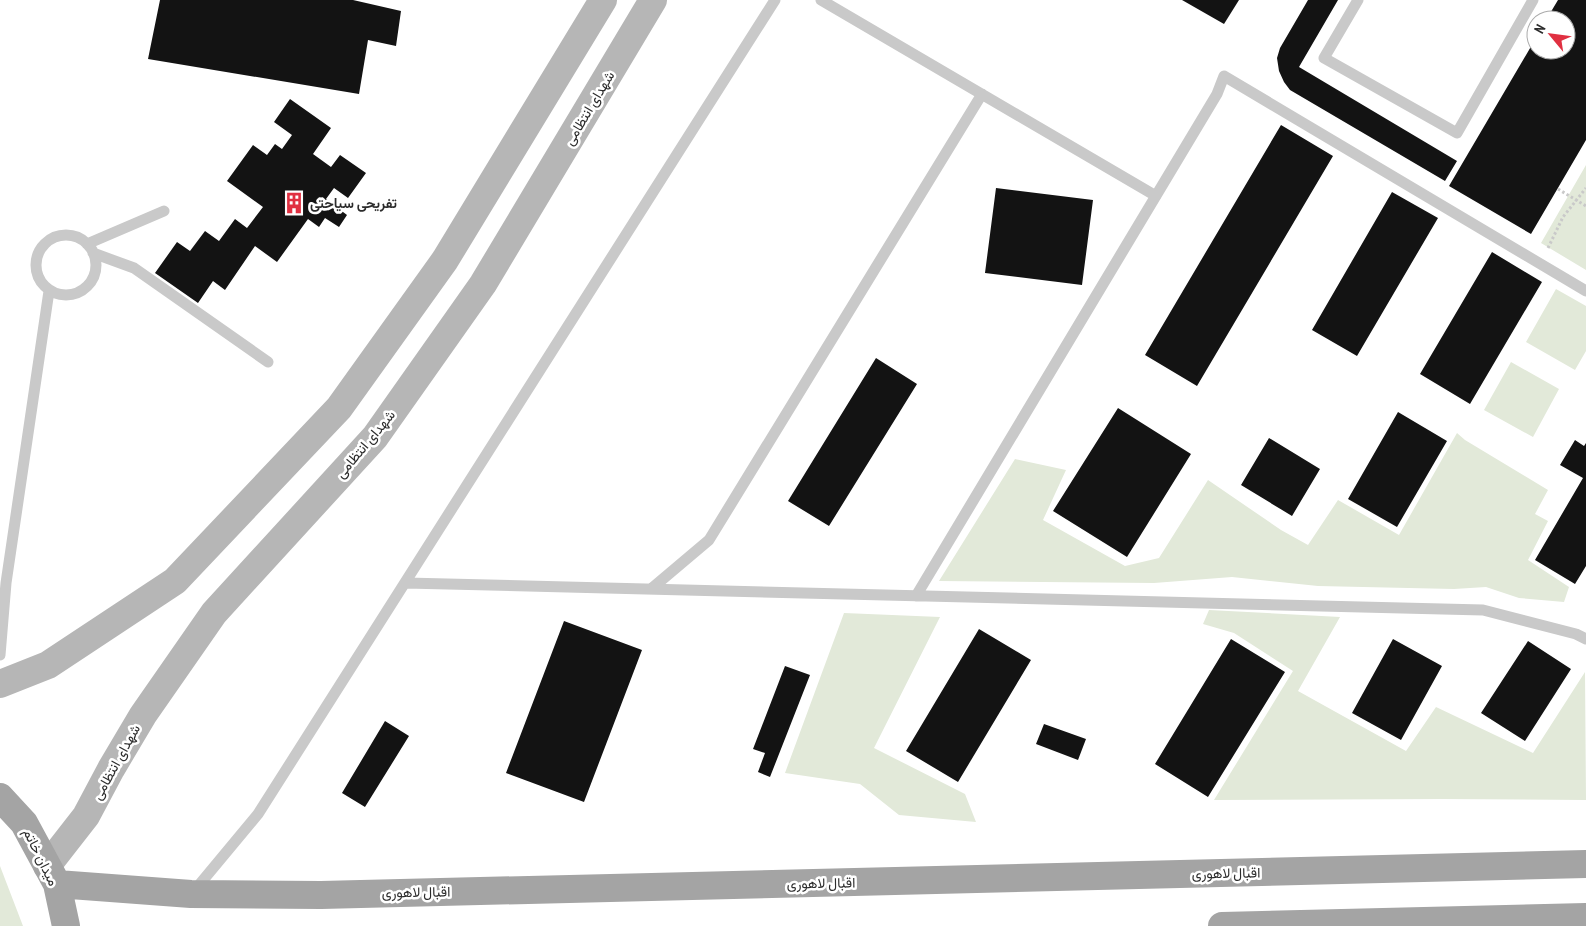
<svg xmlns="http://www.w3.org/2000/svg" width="1586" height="926" viewBox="0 0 1586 926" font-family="'PT Sans Narrow',Vazirmatn,sans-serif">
	<rect width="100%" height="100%" fill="#fff"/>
	<!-- green -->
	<path fill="#e2e9d9" d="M1586 165V270L1541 243Z
		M1556 289 1586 306V351L1575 370 1526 342Z
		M1511 362 1559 389 1533 437 1484 410Z
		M1457 433 1465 440 1548 490 1535 514 1548 521 1528 560 1569 587 1564 602 1519 598 1486 587 1454 589 1318 586 1232 577 1154 583 939 581 1015 459 1066 470 1043 520 1125 566 1159 558 1208 480 1281 530 1308 545 1338 500 1399 535Z
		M1209 610 1340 617 1298 691 1406 751 1436 707 1533 753 1585 672 1586 800 1442 799 1214 800 1293 671 1234 633 1203 624Z
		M844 613 940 617 874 748 965 794 976 822 899 815 860 784 785 773Z
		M0 866 23 926H0Z"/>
	<!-- building -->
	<path fill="#131313" d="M160 0H353L401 11 396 46 368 40 359 94 148 59Z
		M1182 0H1239L1224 24Z
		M1308 0H1338L1299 67 1457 161 1445 181 1290 90 1284 82 1279 71 1277 58 1280 48Z
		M1558 0H1586V140L1531 234 1449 186 1536 38V50H1566V20H1546Z
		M290 99 331 128 313 154 331 167 340 155 366 173 348 198 334 188 326 199 347 215 339 227 325 218 319 227 308 219 277 262 255 246 225 290 213 281 198 303 155 273 177 242 190 251 205 231 219 241 235 219 247 228 263 207 227 181 253 145 267 155 275 144 282 149 292 135 274 122Z
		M1281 125 1333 156 1197 386 1145 355Z
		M996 188 1093 200 1082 285 985 273Z
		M1392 192 1438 218 1357 356 1312 330Z
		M1492 252 1542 282 1470 404 1420 374Z
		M876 358 917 384 829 526 788 501Z
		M1118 408 1191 454 1127 557 1053 511Z
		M1398 412 1447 441 1397 527 1348 499Z
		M1269 438 1320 469 1292 516 1241 485Z
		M1575 440 1584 446 1586 443V566L1575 584 1535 560 1583 478 1560 465Z
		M564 621 642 650 584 802 506 773Z
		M979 629 1031 660 958 782 906 751Z
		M1231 639 1285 672 1208 797 1155 764Z
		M1393 639 1442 666 1401 740 1352 713Z
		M1528 641 1571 669 1525 741 1481 713Z
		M785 666 810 675 770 777 758 772 765 753 753 749Z
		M385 721 409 736 365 807 342 793Z
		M1044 724 1086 739 1078 760 1036 744Z"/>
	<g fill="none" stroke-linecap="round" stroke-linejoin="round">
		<!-- path -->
		<path stroke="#c9c9c9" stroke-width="3" stroke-dasharray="2.5 2.5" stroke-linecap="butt" d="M1558 189 1586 206
			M1548 248 1563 217 1586 188"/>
		<!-- service -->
		<path stroke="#c9c9c9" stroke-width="11" d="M821 0 1156 196
			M1358 0 1324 58 1457 133 1533 0
			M36 265a30 30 0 1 1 60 0a30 30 0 1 1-60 0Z
			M87 244 164 211
			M93 253 134 268 268 362
			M406 583 1483 610 1576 634 1586 639
			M651 589 709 540 982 94
			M916 596 1217 94 1224 76 1586 291
			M0 655 6 583 49 291
			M194 891 258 814 775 0"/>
		<!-- secondary -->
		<path stroke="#b6b6b6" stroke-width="28" d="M0 684 48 665 175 581 339 408 445 260 603 0
			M47 866 86 816 111 769 143 715 214 613 375 437 483 284 653 0"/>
		<!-- primary -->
		<path stroke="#a4a4a4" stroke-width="28" d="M0 797 24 823 57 884 66 926
			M57 884 191 894 321 895 1586 864
			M1222 926 1586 917"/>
	</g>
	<!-- icons -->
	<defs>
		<g id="building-bare" transform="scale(1.725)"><path d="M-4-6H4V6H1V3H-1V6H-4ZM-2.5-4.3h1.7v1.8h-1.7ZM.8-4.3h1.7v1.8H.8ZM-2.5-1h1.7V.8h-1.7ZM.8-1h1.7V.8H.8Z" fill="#e03041" stroke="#fff" stroke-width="2.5" paint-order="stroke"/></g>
	</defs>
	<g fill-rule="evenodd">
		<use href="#building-bare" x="294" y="203"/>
	</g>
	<g text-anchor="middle" stroke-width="5" stroke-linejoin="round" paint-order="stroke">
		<!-- street labels -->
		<g font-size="14" fill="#2c2c2c" stroke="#fff">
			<text transform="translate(589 108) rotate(-59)" y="5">شهدای انتظامی</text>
			<text transform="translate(365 444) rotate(-50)" y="5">شهدای انتظامی</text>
			<text transform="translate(116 762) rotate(-61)" y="5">شهدای انتظامی</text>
			<text transform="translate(41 857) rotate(64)" y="5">میدان خاتم</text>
			<text transform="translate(1226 873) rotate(-1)" y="5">اقبال لاهوری</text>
			<text transform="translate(821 883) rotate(-1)" y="5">اقبال لاهوری</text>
			<text transform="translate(416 892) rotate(-1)" y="5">اقبال لاهوری</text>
		</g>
		<!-- poi labels -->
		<g font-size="14" font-weight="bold" fill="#2c2c2c" stroke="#fff" text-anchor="start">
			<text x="310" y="208">تفریحی سیاحتی</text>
		</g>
	</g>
	<!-- north arrow -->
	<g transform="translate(1551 35) rotate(299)"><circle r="24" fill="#ffffff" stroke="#ababab"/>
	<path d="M0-4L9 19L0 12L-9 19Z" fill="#e03041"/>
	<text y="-8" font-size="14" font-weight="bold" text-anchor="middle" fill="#2c2c2c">N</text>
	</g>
</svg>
